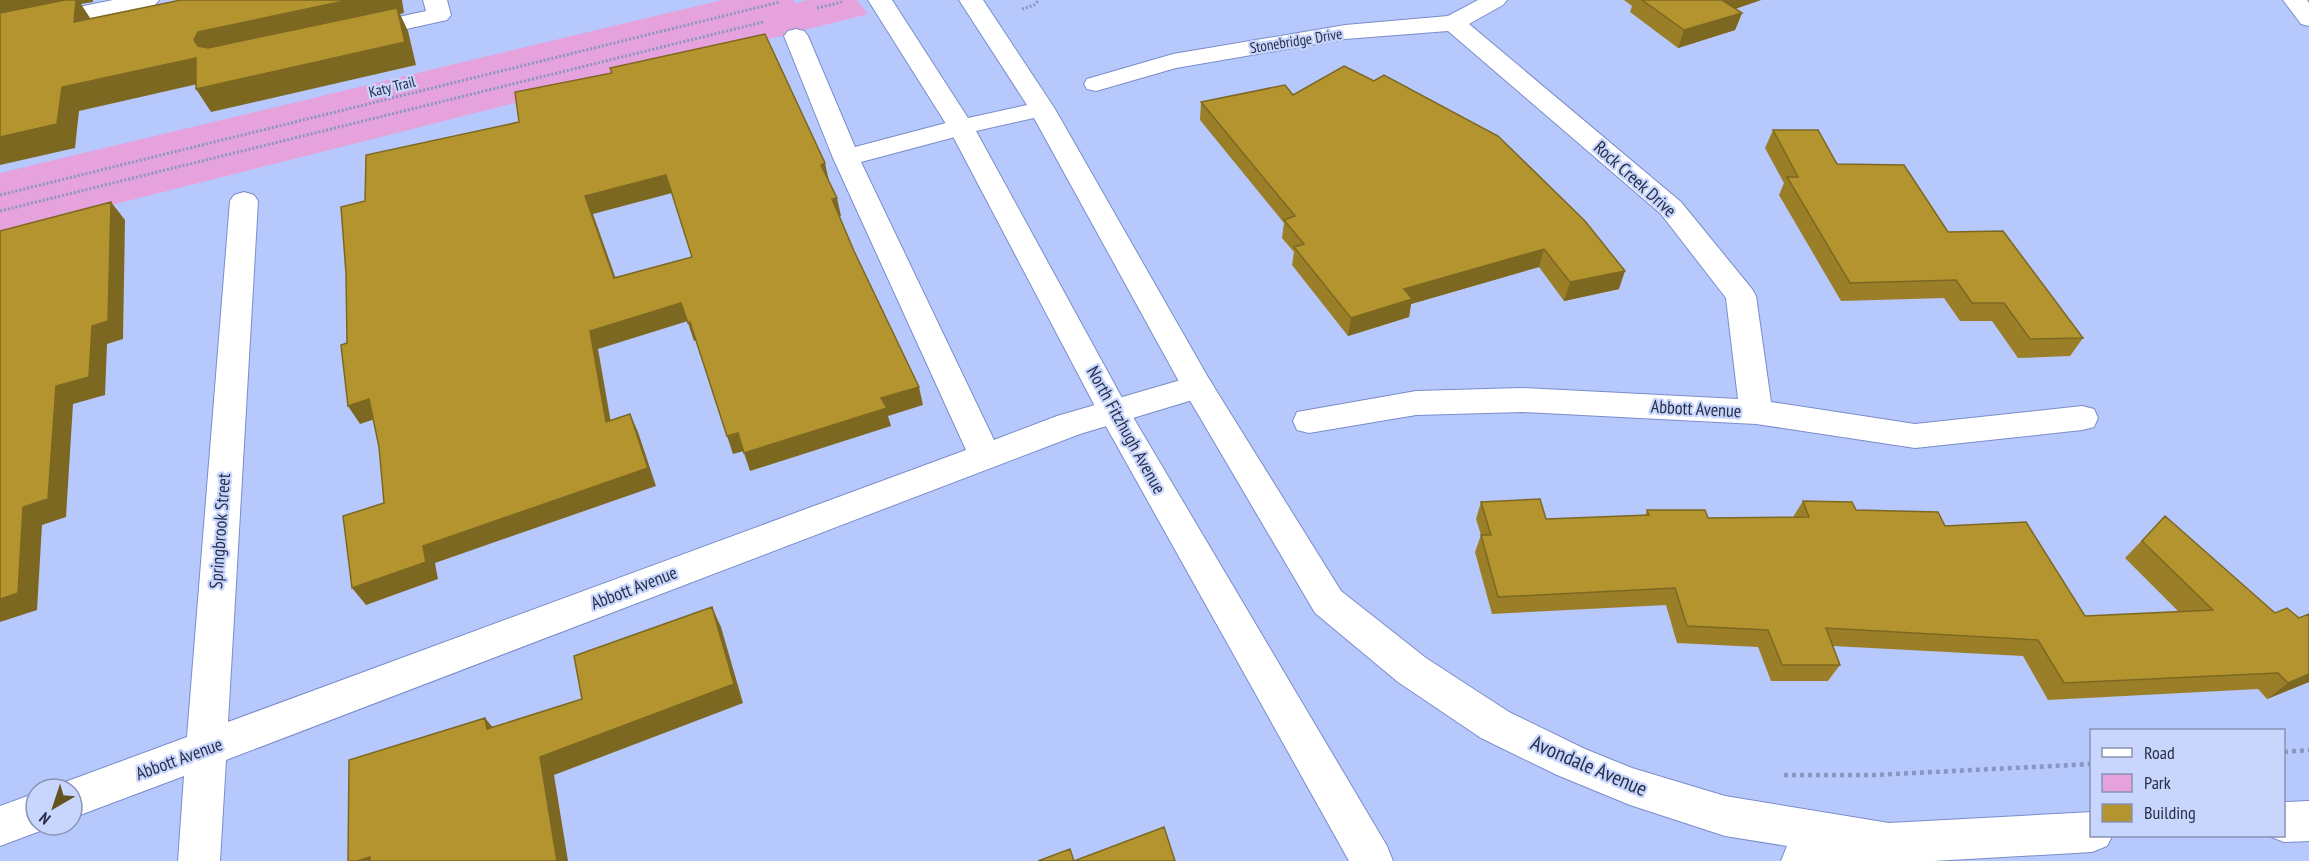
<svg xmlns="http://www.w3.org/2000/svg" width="2309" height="861" viewBox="0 0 2309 861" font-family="'PT Sans Narrow',sans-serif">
	<rect width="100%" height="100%" fill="#b7c8fc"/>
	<!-- green -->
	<path fill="#e5a2dd" d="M722 0H793L795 3 809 0H857L868 14 0 233V173Z"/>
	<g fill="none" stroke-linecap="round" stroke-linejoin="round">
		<!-- minor casing -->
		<g stroke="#7a8dca" stroke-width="2">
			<path id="minor" d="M113 0H159L155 5 147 7 0 37V23Z
				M423 0H447L451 15 447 20 361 39 353 37 349 32 353 27 426 11Z
				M1478 0H1507L1503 5 1469 24 1681 202 1752 289 1756 296 1771 402 1915 424 2082 406 2094 409 2098 418 2094 427 2082 430 1915 448 1756 424 1522 412 1416 415 1309 433 1297 430 1293 421 1297 412 1416 391 1522 388 1738 399 1726 298 1661 214 1448 31 1345 39 1176 68 1096 91 1087 89 1084 84 1087 79 1173 54 1345 25 1448 16Z
				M2283 0H2307L2309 3V26L2301 24Z
				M796 29 804 31 808 36 855 147 961 119 970 121 974 127 970 133 861 162 994 440 1057 416 1198 375 1209 379 1214 387 1209 395 1080 434 226 760 220 861H178L184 776 72 818V789H56L57 785 187 737 230 201 234 195 244 192 254 195 258 201 228 722 966 450 833 158 784 36 788 31Z
				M36 793V825H52L51 827 0 846V806Z"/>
		</g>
		<!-- major casing -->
		<g stroke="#7a8dca" stroke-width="2">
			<path id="major" d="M868 0H892L968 118 1027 105 959 0H983L1055 109 1209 379 1341 591 1426 658 1509 712 1585 749 1632 768 1725 796 1889 823 2092 812V836H2112L2107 846 2092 852 1933 861H1781L1787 846 1725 836 1630 805 1557 775 1481 738 1398 682 1315 613 1182 387 1034 118 976 131 1127 407 1387 846 1393 861H1349L1098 412 948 127Z
				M2309 801V841L2284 842 2269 836H2284V802Z"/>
		</g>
		<!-- path-far1 -->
		<path stroke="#8896c1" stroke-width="3" stroke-dasharray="2 2" stroke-linecap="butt" d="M817 8 842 2
			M1022 9 1034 5 1039 0
			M0 195 780 2
			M0 211 763 22"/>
		<!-- path -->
		<path stroke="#8896c1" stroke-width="4.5" stroke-dasharray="4 4" stroke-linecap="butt" d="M2284 752 2309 750
			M1784 775H1874L2092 764"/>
		<!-- minor -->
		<use href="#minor" fill="#fff" fill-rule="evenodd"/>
		<!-- major -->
		<use href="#major" fill="#fff" fill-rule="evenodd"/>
	</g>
	<!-- wall -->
	<path fill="#9a7f28" d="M1624 0H1761L1735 9 1742 13 1735 30 1678 48 1630 12 1632 6Z
		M1293 95 1619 289 1564 301 1539 267 1411 304 1409 317 1348 336 1292 265 1294 252 1282 238 1284 223 1200 120 1201 102Z
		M1773 130 1837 164 1948 232 2083 338 2070 356 2018 358 1992 321H1960L1944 298 1841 301 1779 195 1784 183 1765 148Z
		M1803 501 1945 526 2085 616 2179 612 2125 558 2165 516 2309 682 2267 699 2258 689 2048 700 2023 656 1833 646 1840 665 1828 681H1771L1758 647 1677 643 1666 605 1492 614 1475 552 1481 535 1476 519 1481 502 1546 519 1645 516 1647 510 1708 518 1793 517Z"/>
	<!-- shaded-wall -->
	<path fill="#7d6821" d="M0 0H93V2L81 4 92 21 74 22H0Z
		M349 0H402L404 13 400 14 408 31 416 65 211 112 196 89 208 63 194 40 198 32Z
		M1720 0H1761L1714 16Z
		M1742 13 1735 30 1678 48 1684 30Z
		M196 58 211 81 79 111 75 148 0 165V137L62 87Z
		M825 163 829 181 825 183 821 165Z
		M666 175 672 193 593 214 622 296 614 278 585 196Z
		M837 198 841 216 836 217 832 199Z
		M111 202 125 220 123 339 107 344 105 395 73 404 66 517 42 525 37 610 0 622V599L23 507 56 386 92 326Z
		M1544 249 1539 267 1411 304 1409 317 1348 336 1351 318 1404 289Z
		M1625 271 1619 289 1564 301 1570 282Z
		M681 303 688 321 598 349 614 440 606 422 590 331Z
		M690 322 697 340 694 341 688 323Z
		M919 387 923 405 888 416 891 426 750 471 744 453 881 398Z
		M369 399 381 417 360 424 348 406Z
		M630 414 638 432 656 486 435 563 438 579 366 605 352 588 423 546Z
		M738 433 744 451 733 454 727 436Z
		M712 607 721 627 743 703 554 775 568 861H557L540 757Z
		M2309 674V682L2267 699 2288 683Z
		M485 718 500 736 487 729Z
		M370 857 374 861H357Z"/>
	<!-- building -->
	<path fill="#b3942f" stroke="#7d6821" stroke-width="1.5" fill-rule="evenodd" d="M65 0H76L74 22 181 0H349L198 32 194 40 198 46 208 48 397 8 405 42 196 89V58L62 87 57 124 0 137V13Z
		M1642 0H1722L1742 13 1684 30Z
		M765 34 825 163 821 165 837 198 832 199 854 251 919 387 881 398 887 408 744 453 738 433 727 436 690 322 688 323 681 303 590 331 606 422 630 414 648 468 423 546 426 562 352 588 343 516 384 503 379 447 369 399 348 406 341 345 347 343 346 273 341 207 365 201 366 155 519 122 515 92 612 73 610 68ZM666 175 692 257 614 278 585 196Z
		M1344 66 1374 81 1384 75 1498 136 1585 221 1625 271 1570 282 1544 249 1404 289 1412 299 1351 318 1294 247 1304 244 1284 220 1295 216 1201 102 1285 85 1293 95Z
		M1773 130H1818L1837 164 1904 165 1948 232 2003 231 2083 338 2030 339 2004 303H1972L1956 280 1850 283 1787 177H1798Z
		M111 202 108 321 92 326 89 377 56 386 48 499 23 507 18 593 0 599V231Z
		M1540 499 1546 519 1649 515 1647 510H1705L1708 518 1809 517 1803 501 1852 502 1856 510 1938 512 1945 526 2026 522 2085 616 2213 610 2142 541 2165 516 2275 613 2287 608 2299 618 2309 614V674L2288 683 2278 673 2064 683 2038 640 1826 628 1840 665H1782L1768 630 1687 626 1675 588 1498 597 1481 535H1491L1481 502Z
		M712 607 734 684 540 757 557 861H370V857L357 861H348L349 760 485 718 487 729 582 699 574 656Z
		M1164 827 1175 861H1038L1070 849 1074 861Z"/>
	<g text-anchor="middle" stroke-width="4.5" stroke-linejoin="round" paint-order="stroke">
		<!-- far-street labels -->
		<g font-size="15" fill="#272f48" stroke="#c8d5fd">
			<text transform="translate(1296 41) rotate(-9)" y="5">Stonebridge Drive</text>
			<text transform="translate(392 87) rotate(-14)" y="5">Katy Trail</text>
		</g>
		<!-- street labels -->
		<g font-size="18" fill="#272f48" stroke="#c8d5fd">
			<text transform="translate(1635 179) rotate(42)" y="6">Rock Creek Drive</text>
			<text transform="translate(1696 409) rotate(3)" y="6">Abbott Avenue</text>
			<text transform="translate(1126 430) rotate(61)" y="6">North Fitzhugh Avenue</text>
			<text transform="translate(220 531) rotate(-86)" y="6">Springbrook Street</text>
			<text transform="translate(634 588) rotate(-21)" y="6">Abbott Avenue</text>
			<text transform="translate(179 759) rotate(-20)" y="6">Abbott Avenue</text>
		</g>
		<!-- near-street labels -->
		<g font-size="21" fill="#272f48" stroke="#c8d5fd">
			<text transform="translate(1589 766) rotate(23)" y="7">Avondale Avenue</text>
		</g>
	</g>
	<!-- legend -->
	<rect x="2090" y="729" width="195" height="108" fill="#c8d5fd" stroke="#8893b5" stroke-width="1.5"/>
	<rect x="2102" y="748" width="30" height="9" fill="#ffffff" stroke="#8893b5" stroke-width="1.5"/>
	<text x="2144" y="759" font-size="18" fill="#272f48">Road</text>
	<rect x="2102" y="774" width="30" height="18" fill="#e5a2dd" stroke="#8893b5" stroke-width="1.5"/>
	<text x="2144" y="789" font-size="18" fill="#272f48">Park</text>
	<rect x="2102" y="804" width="30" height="18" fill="#b3942f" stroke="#8893b5" stroke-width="1.5"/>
	<text x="2144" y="819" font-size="18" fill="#272f48">Building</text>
	<!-- north arrow -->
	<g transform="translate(54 807) rotate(219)"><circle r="28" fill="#c8d5fd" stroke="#8893b5" stroke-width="1.5"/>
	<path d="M0-4.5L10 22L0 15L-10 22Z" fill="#655422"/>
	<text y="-9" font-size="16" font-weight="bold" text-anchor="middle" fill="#272f48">N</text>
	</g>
</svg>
